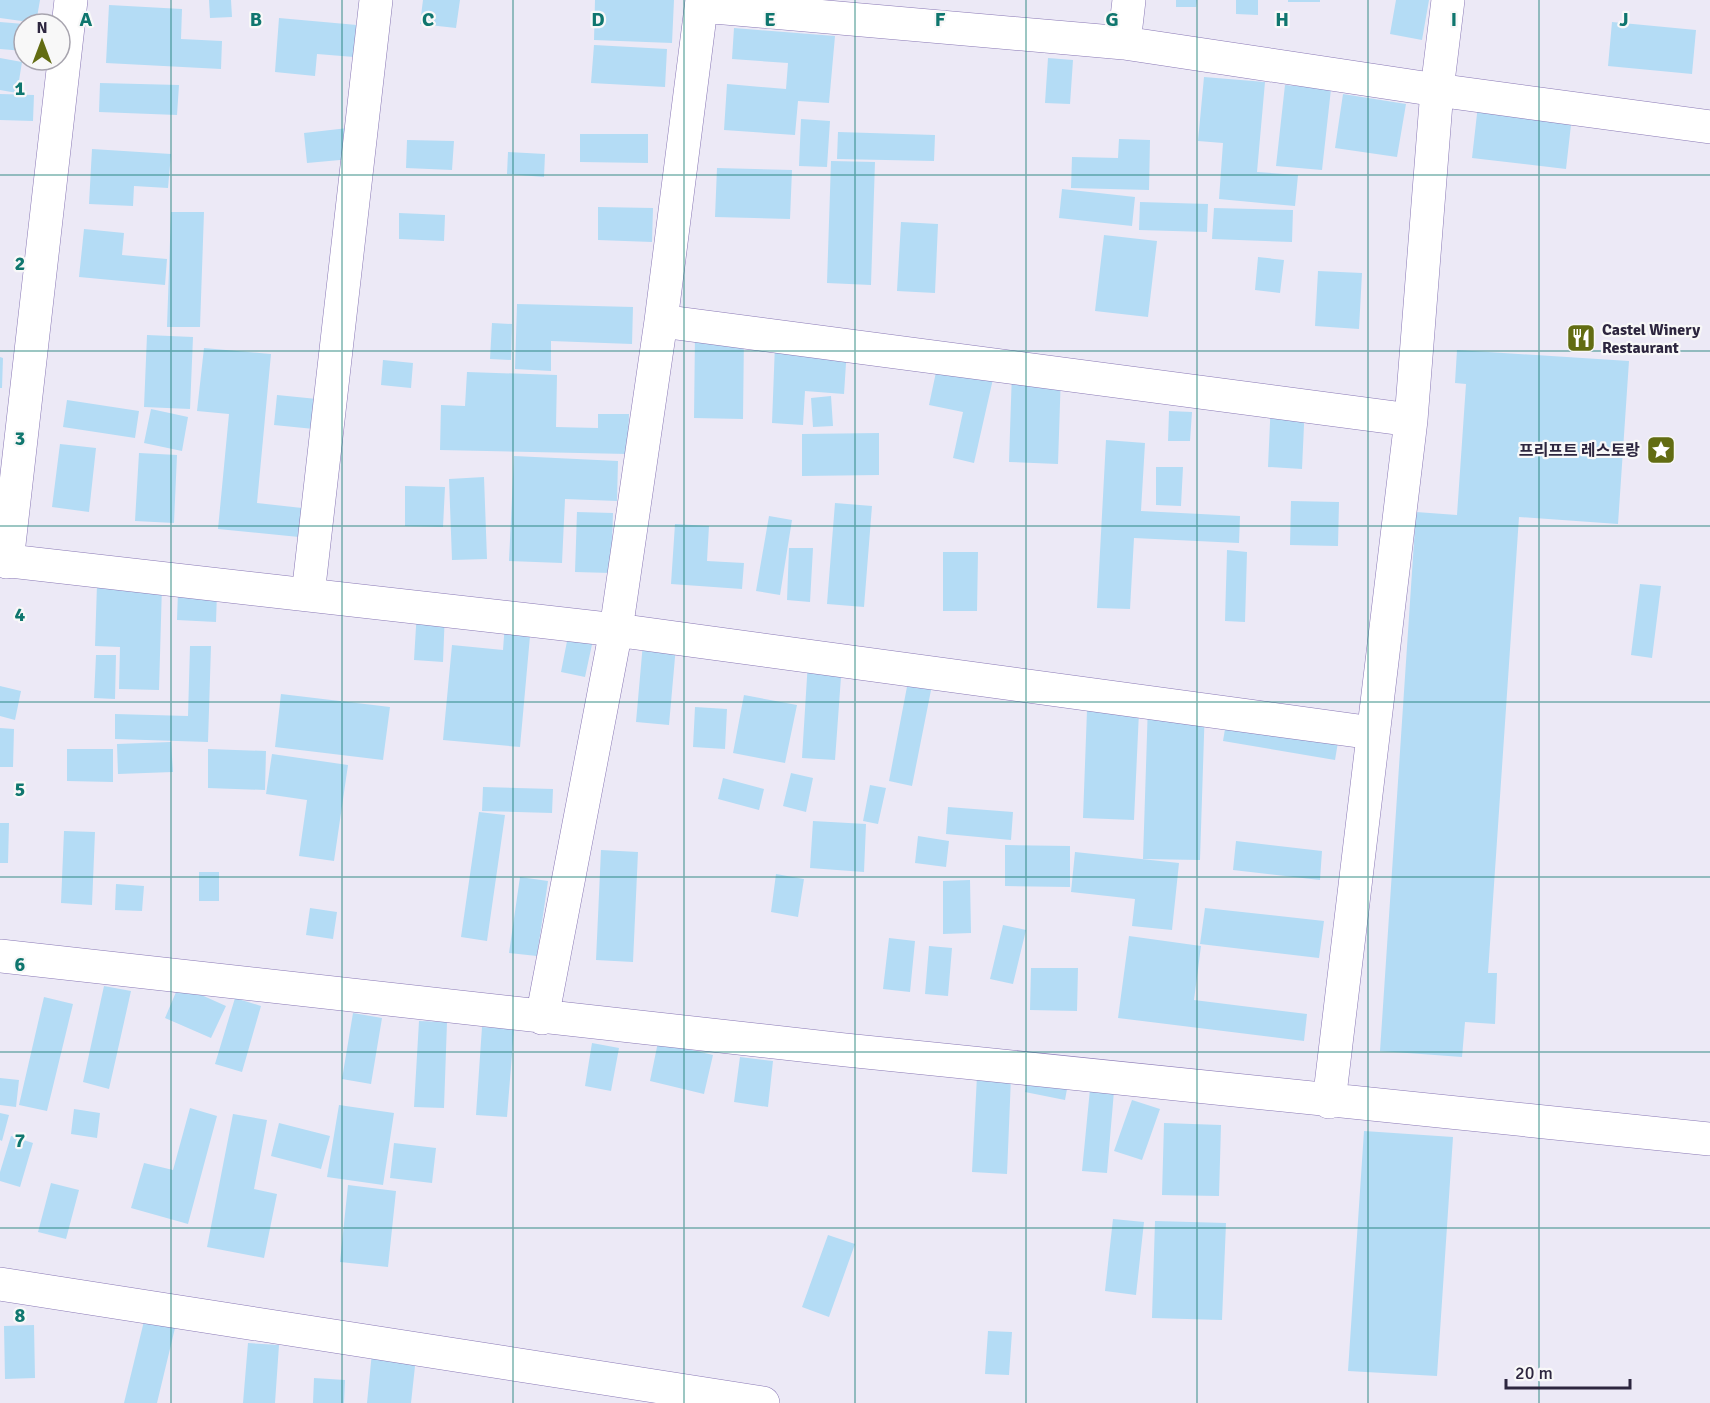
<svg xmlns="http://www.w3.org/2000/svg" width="1710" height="1403" viewBox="0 0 1710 1403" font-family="Signika,'Noto Sans KR',sans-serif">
	<rect width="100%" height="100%" fill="#ece9f6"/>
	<!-- building -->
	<path fill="#b4dcf5" d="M0 0H40L36 23 0 18Z
		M209 0H231L232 17 210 18Z
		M423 0H460L456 28 420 24Z
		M595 0H674L672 43 594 40Z
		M1176 0H1197L1196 7H1176Z
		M1236 0H1258V15L1236 14Z
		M1288 0H1320V2H1288Z
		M1396 0H1429L1422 40 1390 34Z
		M109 5 182 9 181 39 222 41 221 69 106 63Z
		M279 18 357 25 354 57 317 54 315 76 275 72Z
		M0 22 24 24V51L0 49Z
		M1612 22 1696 30 1692 74 1608 66Z
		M734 28 835 36 829 103 798 101 795 135 724 130 727 84 786 89 788 63 732 59Z
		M594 45 667 49 665 87 591 83Z
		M0 58 22 62 17 93 0 90Z
		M1048 58 1073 60 1070 104 1045 103Z
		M1204 77 1265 82 1257 172 1298 175 1295 206 1219 199 1223 143 1198 141Z
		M100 83 179 85 177 115 99 112Z
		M1285 85 1331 89 1322 170 1276 166Z
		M0 94 34 95 33 121 0 120Z
		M1343 94 1406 104 1397 157 1335 148Z
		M1478 105 1572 116 1566 169 1472 158Z
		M801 119 830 121 827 167 799 166Z
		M348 128 351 159 307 163 304 133Z
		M838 132 935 135 934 161 837 159Z
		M580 134H648V163L580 162Z
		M1119 139 1150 140 1149 190 1071 188 1072 157 1118 158Z
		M407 140 454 141 452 170 406 168Z
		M92 149 171 154 168 188 134 186 133 206 89 204Z
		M508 152 545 154 544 177 507 174Z
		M831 161 875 162 871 285 827 283Z
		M717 168 792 170 790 219 715 217Z
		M1062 189 1135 197 1132 226 1059 218Z
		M1140 202 1208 204 1207 232 1139 230Z
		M598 207 653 208 652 242 598 240Z
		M1214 208 1293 210 1292 242 1212 239Z
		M171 212H204L200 327H167Z
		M399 213 445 215 444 241 399 239Z
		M901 222 938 224 935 293 897 291Z
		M84 229 124 233 122 255 167 259 165 285 79 277Z
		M1104 235 1157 241 1148 317 1095 311Z
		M1258 257 1284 260 1280 293 1255 290Z
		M1318 271 1362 273 1359 329 1315 326Z
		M517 304 633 307 632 344 551 341V371L515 369Z
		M492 323 512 324 511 360 490 359Z
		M695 334H744L743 419 694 418Z
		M147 335 193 337 190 409 144 407Z
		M775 344 847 348 844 394 805 391 803 425 772 423Z
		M204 348 271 354 257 503 302 508 299 537 218 529 229 414 197 411Z
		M1457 350 1629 361 1618 524 1519 517 1488 973H1497L1495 1024 1465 1022 1462 1057 1380 1051 1416 512 1457 515 1466 384 1455 383Z
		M0 357 3 358 2 388H0Z
		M939 358 995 370 974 463 953 458 963 412 929 405Z
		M383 360 413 363 411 388 381 385Z
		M1012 371 1061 373 1058 464 1009 462Z
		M467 372 557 375 556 427 598 428V414H629L628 454 440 450 441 405 465 406Z
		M277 395 317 399 314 429 274 425Z
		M831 396 833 426 813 427 811 398Z
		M67 400 139 411 135 438 63 427Z
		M1271 400 1305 403 1302 469 1268 467Z
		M151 409 188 417 182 451 144 443Z
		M1169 411 1192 412 1190 441H1168Z
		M879 433V475L802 476V434Z
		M1106 440 1145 443 1141 511 1240 516 1239 543 1134 538 1130 609 1097 608Z
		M60 444 96 448 89 512 52 507Z
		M139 453 177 455 174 523 135 521Z
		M514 456 618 461 617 501 565 499 562 563 509 561Z
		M1156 467H1183L1181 506 1156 505Z
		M484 477 487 559 452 560 449 479Z
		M405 486 445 487 443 527 405 526Z
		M1291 501 1339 502 1338 546 1290 545Z
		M835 503 872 506 864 607 827 604Z
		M577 512 613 513 611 573 575 572Z
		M769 516 792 520 780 595 756 591Z
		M675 524 709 526 707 561 744 563 742 589 671 584Z
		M789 548H813L810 602 787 600Z
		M1227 550 1247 552 1245 622 1225 621Z
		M943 552H978L977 611H943Z
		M97 584 162 585 159 690 119 689 120 647 95 646Z
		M1640 584 1661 586 1652 658 1631 655Z
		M178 591 217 592 216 622 177 620Z
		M417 610 445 611 443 662 414 660Z
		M505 622 531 625 520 747 443 740 452 645 503 650Z
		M569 631 594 635 585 677 561 672Z
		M643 643 676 646 669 725 636 722Z
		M190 646H211L208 742 115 739V714L188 716Z
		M96 655H116L115 699 94 698Z
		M808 661 842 663 835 760 802 758Z
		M910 671 934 675 912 786 889 781Z
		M0 686 21 691 15 720 0 716Z
		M281 694 390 707 383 760 275 747Z
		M744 695 797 705 785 763 733 753Z
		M1148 704 1205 705 1200 860 1143 859Z
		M695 707 727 709 725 749 693 747Z
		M1087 710 1139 712 1134 820 1083 818Z
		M1228 711 1340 730 1335 760 1223 741Z
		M0 728 14 729 13 767H0Z
		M171 742 173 772 118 774 117 744Z
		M67 749H113V782L67 781Z
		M208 749 266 751 265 790 208 788Z
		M272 754 348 765 334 861 299 856 307 800 266 794Z
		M791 773 813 778 806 812 783 806Z
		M723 778 764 789 759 810 718 799Z
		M870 785 886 788 878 824 863 821Z
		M483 787 553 789 552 813 482 811Z
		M948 807 1013 812 1011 840 946 834Z
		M479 812 505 815 487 941 461 937Z
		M813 821 866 824 864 872 810 868Z
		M0 823H9L8 863H0Z
		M64 831 95 832 92 905 61 903Z
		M918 836 949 841 946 867 915 863Z
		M1236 841 1322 851 1320 880 1233 870Z
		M1005 845 1070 846V887L1005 886Z
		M601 850 638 852 633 962 596 960Z
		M1075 852 1179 863 1172 930 1132 926 1135 899 1071 892Z
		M199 872H219V901H199Z
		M776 874 804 879 798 917 771 912Z
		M520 877 548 881 537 956 509 953Z
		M970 880 971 933 943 934V881Z
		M116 884 144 886 142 911 115 910Z
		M310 908 337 912 333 939 306 935Z
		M1205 908 1324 921 1319 958 1200 944Z
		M1003 925 1026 930 1013 984 990 979Z
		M1129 936 1201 946 1194 1000 1307 1014 1304 1041 1118 1018Z
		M889 938 915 941 910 992 883 989Z
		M929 946 952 948 948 996 925 994Z
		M1031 968H1078L1077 1011 1030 1010Z
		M179 985 226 1006 211 1038 165 1018Z
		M104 986 131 991 109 1089 83 1082Z
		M44 997 73 1004 47 1111 19 1105Z
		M235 998 261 1006 242 1072 215 1064Z
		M353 1013 382 1018 371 1084 342 1079Z
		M419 1021 447 1022 444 1108 414 1107Z
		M482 1027 514 1029 507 1117 476 1115Z
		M658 1042 713 1055 704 1094 650 1081Z
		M592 1043 619 1048 611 1091 585 1086Z
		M740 1057 773 1061 768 1107 734 1102Z
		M977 1076 1011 1077 1007 1174 972 1172Z
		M0 1078 19 1080 16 1107 0 1105Z
		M1028 1080 1067 1089 1065 1100 1025 1092Z
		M1090 1089 1114 1091 1107 1173 1082 1171Z
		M1132 1100 1160 1109 1142 1160 1114 1151Z
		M339 1105 394 1113 383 1185 327 1177Z
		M190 1108 217 1116 188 1224 131 1208 144 1163 173 1170Z
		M74 1109 100 1113 97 1138 71 1134Z
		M0 1113 9 1115 2 1141 0 1140Z
		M233 1114 267 1120 254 1189 277 1194 264 1258 207 1247Z
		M279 1123 330 1136 321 1169 271 1156Z
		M1164 1123 1221 1125 1219 1196 1162 1195Z
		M1364 1131 1453 1137 1437 1376 1348 1371Z
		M11 1136 33 1143 20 1187 0 1181V1172Z
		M394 1143 436 1148 432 1183 390 1178Z
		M51 1183 79 1190 66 1239 38 1232Z
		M348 1185 396 1191 388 1267 340 1262Z
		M1113 1219 1144 1222 1136 1295 1105 1291Z
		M1155 1221 1226 1223 1222 1320 1152 1318Z
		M828 1235 855 1244 829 1317 802 1307Z
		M144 1321 175 1328 157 1403H124Z
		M34 1325 35 1378 5 1379 4 1326Z
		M988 1331 1012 1332 1009 1375 985 1374Z
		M248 1343 279 1345 275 1403H243Z
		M372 1352 416 1357 411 1403H367Z
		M314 1378 345 1380 344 1403H313Z"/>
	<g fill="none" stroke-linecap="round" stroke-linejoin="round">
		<!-- minor casing -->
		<g stroke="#8978b5" stroke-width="34">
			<path id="minor" d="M702 6 1124 43 1437 90 1710 127
				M1124 43 1129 0
				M661 321 1411 420
				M0 560 616 630 1373 733
				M7 562 71 0
				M308 595 376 0
				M0 956C570 1021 1139 1083 1710 1139
				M542 1018 616 630 661 321 702 0
				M1329 1102 1411 420 1437 90 1448 0"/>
		</g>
		<!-- tertiary casing -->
		<g stroke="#8978b5" stroke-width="34">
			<path id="tertiary" d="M0 1284 763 1403"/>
		</g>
		<!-- minor -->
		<use href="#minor" stroke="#fff" stroke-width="33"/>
		<!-- tertiary -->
		<use href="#tertiary" stroke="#fff" stroke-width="33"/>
	</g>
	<!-- grid -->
	<path fill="none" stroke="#0f766e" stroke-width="1.5" stroke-opacity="0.55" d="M171 0V1403M342 0V1403M513 0V1403M684 0V1403M855 0V1403M1026 0V1403M1197 0V1403M1368 0V1403M1539 0V1403M0 175H1710M0 351H1710M0 526H1710M0 702H1710M0 877H1710M0 1052H1710M0 1228H1710"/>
	<!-- icons -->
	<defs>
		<g id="restaurant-square" transform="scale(1.5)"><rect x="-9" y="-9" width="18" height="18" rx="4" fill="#626c12" stroke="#f8f8f8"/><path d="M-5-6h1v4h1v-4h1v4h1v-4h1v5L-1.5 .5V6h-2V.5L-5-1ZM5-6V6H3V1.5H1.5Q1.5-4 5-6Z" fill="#fff"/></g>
		<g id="sight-square" transform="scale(1.5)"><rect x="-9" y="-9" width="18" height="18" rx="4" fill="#626c12" stroke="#f8f8f8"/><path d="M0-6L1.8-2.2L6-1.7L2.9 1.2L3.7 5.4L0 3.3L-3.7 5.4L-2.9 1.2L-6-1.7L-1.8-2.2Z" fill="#fff"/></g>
	</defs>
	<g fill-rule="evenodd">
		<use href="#restaurant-square" x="1581" y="338"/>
		<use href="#sight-square" x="1661" y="450"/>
	</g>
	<g text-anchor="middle" stroke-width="4.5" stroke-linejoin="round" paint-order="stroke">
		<!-- poi labels -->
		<g font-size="16" font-weight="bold" fill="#2d263f" stroke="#f8f8f8" text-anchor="start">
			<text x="1602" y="335">Castel Winery<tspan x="1602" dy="18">Restaurant</tspan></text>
			<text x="1640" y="456" text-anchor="end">프리프트 레스토랑</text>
		</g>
	</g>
	<g font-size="20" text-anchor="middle" font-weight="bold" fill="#0f766e" stroke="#f8f8f8" stroke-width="4.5" stroke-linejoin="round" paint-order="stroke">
		<text x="86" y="26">A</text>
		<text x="256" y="26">B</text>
		<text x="428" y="26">C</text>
		<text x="598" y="26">D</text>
		<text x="770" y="26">E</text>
		<text x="940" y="26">F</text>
		<text x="1112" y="26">G</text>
		<text x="1282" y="26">H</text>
		<text x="1454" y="26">I</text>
		<text x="1624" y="26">J</text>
		<text x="20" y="95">1</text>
		<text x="20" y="270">2</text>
		<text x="20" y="445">3</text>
		<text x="20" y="621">4</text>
		<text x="20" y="796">5</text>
		<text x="20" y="971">6</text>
		<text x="20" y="1147">7</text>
		<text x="20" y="1322">8</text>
	</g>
	<!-- north arrow -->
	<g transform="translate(42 42)"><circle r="28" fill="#f8f8f8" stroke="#a7a4ae" stroke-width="1.5"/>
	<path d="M0-4.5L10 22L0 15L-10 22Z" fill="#626c12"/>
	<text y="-9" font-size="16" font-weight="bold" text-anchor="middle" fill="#2d263f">N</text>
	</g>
	<!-- scale -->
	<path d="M1506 1379v9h124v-9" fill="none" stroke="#2d263f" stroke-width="3"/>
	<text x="1515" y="1379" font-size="18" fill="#2d263f" stroke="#f8f8f8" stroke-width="4.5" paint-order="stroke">20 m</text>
</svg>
